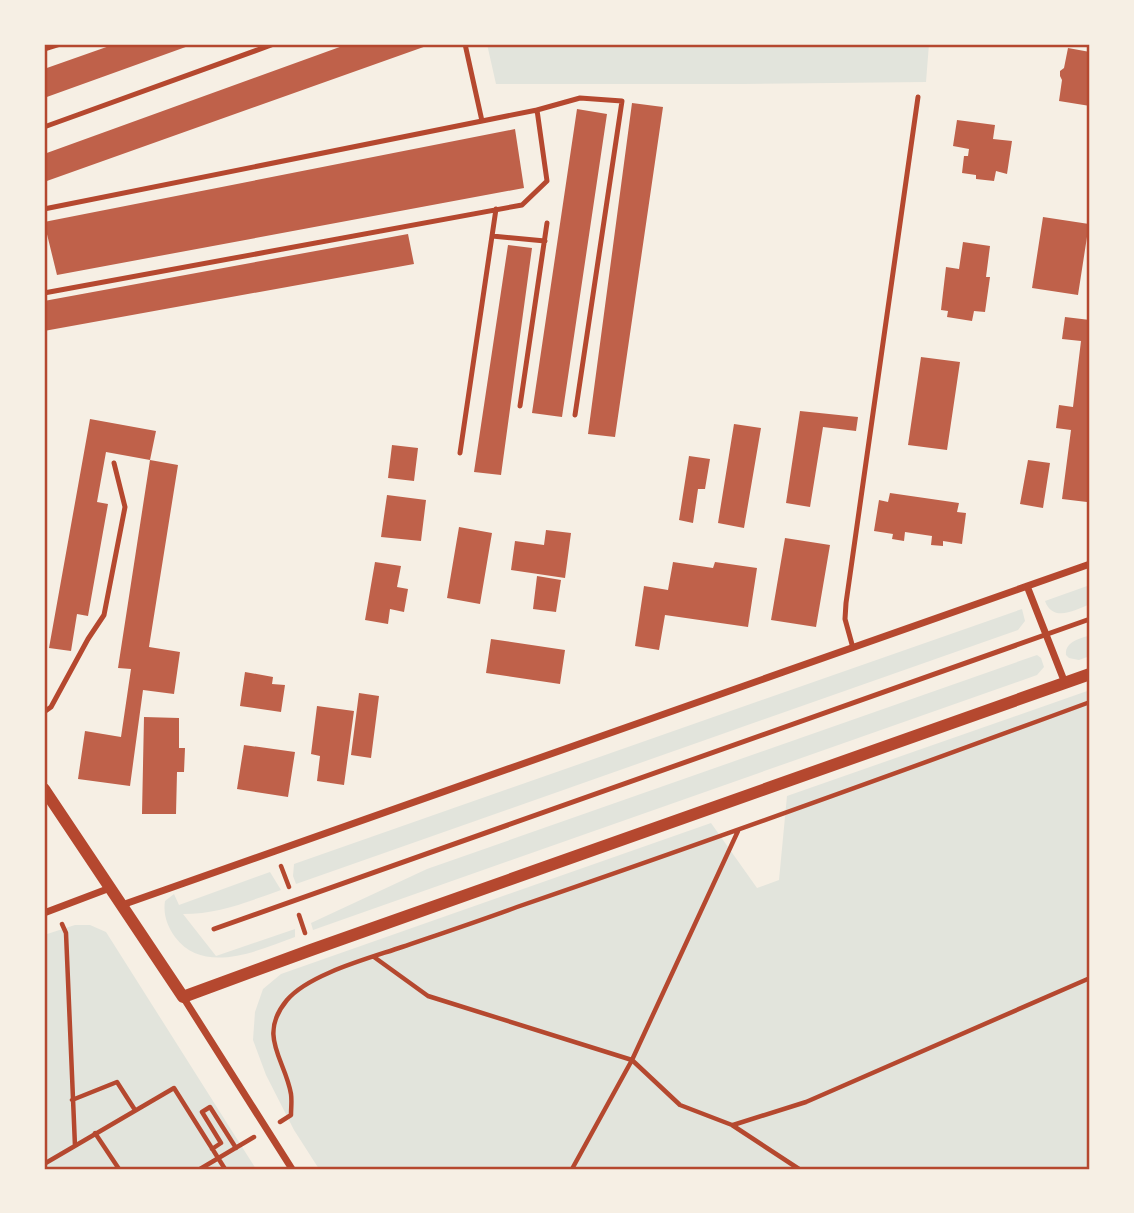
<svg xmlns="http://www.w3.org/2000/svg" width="1134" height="1213" viewBox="0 0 1134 1213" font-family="'Open Sans',sans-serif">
	<rect width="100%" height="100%" fill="#f6efe4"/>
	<!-- green -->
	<path fill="#e2e4dc" d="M487 44H929L926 82 744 84H496Z
		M1090 585V604C1075 610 1053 623 1045 601Z
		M1022 609 1025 621 1018 630 296 884 293 876 294 864Z
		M1090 635V656L1079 660 1069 658 1066 655C1065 641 1080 639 1090 635Z
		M1037 655 1041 658 1044 667 1037 675 313 930 311 923 427 869Z
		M1090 690V1169H319L294 1130 266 1075 253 1040 255 1012 263 989 281 974 711 823 757 888 779 880 787 796Z
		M270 872 281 890C247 902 218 914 183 914L216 956 295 929V937C259 950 204 976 175 937 167 926 163 914 165 901L174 894 179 905Z
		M75 925H90L106 932 256 1169H44V935Z"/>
	<!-- building -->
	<path fill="#bf614a" d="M115 44H194L44 98V69Z
		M348 44H432L44 182V154Z
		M1068 48 1090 52V106L1059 101 1062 80 1060 76V71L1064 68Z
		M632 103 663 107 615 437 588 434Z
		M577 109 607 114 562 417 532 413Z
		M957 120 995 125 993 139 1012 141 1007 174 996 171 994 181 976 179V175L962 173 964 156H968L969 149 953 146Z
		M515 129 524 188 57 275 44 222Z
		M1043 217 1089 224 1078 295 1032 288Z
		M408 234 414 264 44 331V301Z
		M963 242 990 246 986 277H990L985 312 974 311 972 321 947 317 948 311 941 310 946 267 959 269Z
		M508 245 532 248 501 475 474 472Z
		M1065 317 1090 320V475L1087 502 1062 499 1071 430 1056 428 1059 405 1073 407 1081 341 1062 339Z
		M921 357 960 362 947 450 908 445Z
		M800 411 858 417 856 431 823 427 810 507 786 503Z
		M90 419 156 431 150 460 106 452 97 502 108 504 88 616 77 614 71 651 49 648Z
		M734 424 761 428 744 528 718 523Z
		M392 445 418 448 414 481 388 478Z
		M689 456 710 459 705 489H698L693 523 679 520Z
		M150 460 178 465 149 647 180 652 174 694 143 690 130 786 78 779 85 731 121 737 131 669 118 668Z
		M1028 460 1050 463 1043 508 1020 504Z
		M890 493 959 503 957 512 966 513 962 544 943 541V546L931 545 932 536 905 532 904 541 892 539 893 534 874 531 879 500 888 502Z
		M387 495 426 500 421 541 381 537Z
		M459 527 492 533 480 604 447 598Z
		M546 530 571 533 565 578 511 570 515 541 544 545Z
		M785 538 830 545 816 627 771 620Z
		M375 562 401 566 397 587 408 589 404 612 390 609 388 624 365 620Z
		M673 562 713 568 715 562 757 568 748 627 665 615 659 650 635 646 644 586 668 590Z
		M537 576 561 580 556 612 533 609Z
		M491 639 565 650 560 684 486 673Z
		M245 672 273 677 272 684 285 685 281 712 240 706Z
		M359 693 379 696 371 758 351 755Z
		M317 706 354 711 344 785 317 781 320 756 311 754Z
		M144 717 179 718V748H185L184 772H177L176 814H142Z
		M244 745 295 752 288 797 237 789Z"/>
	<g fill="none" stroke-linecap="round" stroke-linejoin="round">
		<!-- path -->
		<path stroke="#b5482f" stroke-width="4.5" d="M281 866 289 887
			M299 915 305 933
			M62 924 66 933 75 1146
			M374 957 428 996 632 1060 680 1105 732 1125 799 1169
			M72 1100 117 1082 135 1110
			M280 1122 291 1115C291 1108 292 1101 291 1094 285 1059 257 1036 287 1000 309 974 370 958 402 947 440 934 479 921 517 907 709 841 900 772 1090 702
			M733 1125 806 1102 1090 978
			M95 1133 119 1169
			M212 1149 221 1143 202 1112 210 1107 236 1148
			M44 1164 174 1088 225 1169
			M200 1169 254 1137
			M572 1169 632 1060 738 831"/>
		<!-- service -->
		<path stroke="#b5482f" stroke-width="5" d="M465 44 482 121
			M44 49 60 44
			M537 110 580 98 622 101 575 415
			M44 127 274 44
			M44 209 537 110 547 181 522 205 44 293
			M492 236 545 241
			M520 406 547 223
			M460 453 496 209
			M853 648 845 619 846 603 918 97
			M44 712 51 707 88 639 104 615 125 507 114 463
			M214 929 1090 619"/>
		<!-- minor -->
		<path stroke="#b5482f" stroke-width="7" d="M1027 586 1065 683
			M122 905 1090 564
			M44 913 110 888
			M183 997 292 1169"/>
		<!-- tertiary -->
		<path stroke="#b5482f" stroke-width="12" d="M44 789 183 997 311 950 1090 674"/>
	</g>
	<!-- border -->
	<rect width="1134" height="1213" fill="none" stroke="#f6efe4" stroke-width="91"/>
	<rect x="46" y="46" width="1042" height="1122" fill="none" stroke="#b5482f" stroke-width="2.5"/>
</svg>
